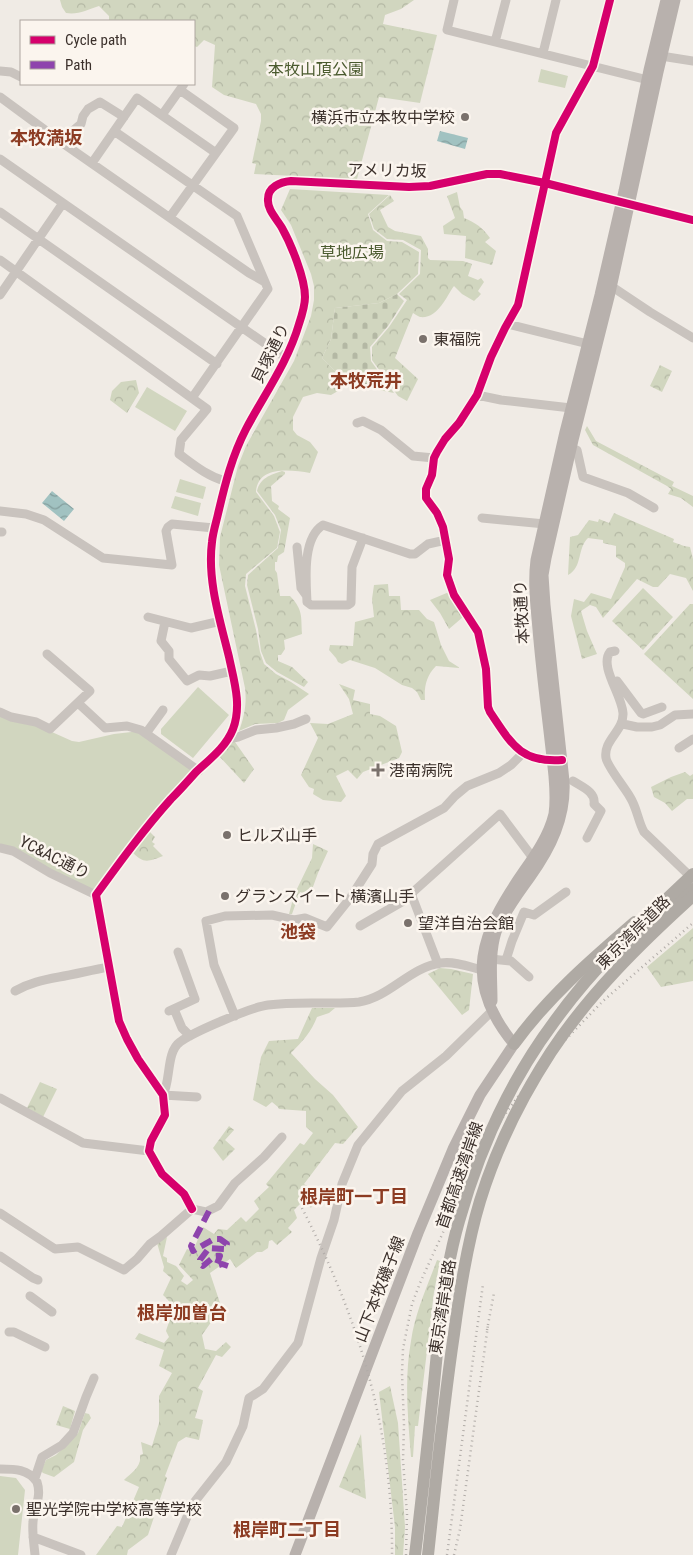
<svg xmlns="http://www.w3.org/2000/svg" width="693" height="1555" viewBox="0 0 693 1555" font-family="'Roboto Condensed','Noto Sans JP',sans-serif">
	<defs>
		<pattern id="forest-crowns" width="20" height="18" patternUnits="userSpaceOnUse" patternTransform="scale(1.25)"><rect width="20" height="18" fill="#d1d6bf"/><path d="M2 6a3 3 0 1 1 6 0M12 15a3 3 0 1 1 6 0" fill="none" stroke="#b4b8a4"/></pattern>
		<pattern id="cemetery-stones" width="16" height="16" patternUnits="userSpaceOnUse" patternTransform="scale(1.25)"><rect width="16" height="16" fill="#d1d6bf"/><path d="M2 7V4a2 2 0 0 1 4 0v3zM10 15v-3a2 2 0 0 1 4 0v3z" fill="#b4b8a4"/></pattern>
		<pattern id="water-waves" width="16" height="10" patternUnits="userSpaceOnUse" patternTransform="scale(1.25)"><rect width="16" height="10" fill="#a1c2c1"/><path d="M0 5q4-4 8 0t8 0" fill="none" stroke="#849e9d"/></pattern>
	</defs>
	<rect width="100%" height="100%" fill="#f0ebe5"/>
	<!-- grass -->
	<path fill="#d1d6bf" d="M541 69 568 76 565 88 538 82Z
		M147 387 187 411 175 431 135 407Z
		M180 479 206 487 203 499 176 492Z
		M175 496 201 503 198 516 171 508Z
		M198 687 229 715 193 758 161 734V729Z
		M0 713 34 724 72 741 79 742 114 734 140 731 189 766 191 772 136 837 118 856 96 889 92 890 0 845Z
		M0 1476 16 1478 25 1490 18 1555H0Z"/>
	<!-- forest -->
	<path fill="url(#forest-crowns)" d="M60 0H414L401 9 385 15 383 24 437 35 420 103 379 97 357 179 254 174 256 164 252 163 261 121V114L256 104 224 95 212 87 215 45 204 40 197 47 194 46V21H109V16L99 6C87 10 78 15 66 13L62 7Z
		M290 189 389 195 368 214 373 230 387 241 402 242 419 252 418 274 397 294 379 303 335 308 331 339 322 358 345 381 338 391 331 395 317 393 303 397 293 417V430L297 435 310 442 318 452 310 473C291 470 258 465 256 492L274 516 280 532 277 548 246 574 245 586 256 630 260 652 264 664 276 674 291 682 309 694 288 710 284 720 278 723 255 724 239 731C244 717 247 704 245 688L219 565 220 537 238 466 246 446 294 361 311 316 314 300V286L311 274 291 225 281 210Z
		M457 192 460 207 463 211 464 218C476 223 482 227 490 238L485 242 496 251 492 265 465 258 466 236 444 234 443 226 455 218 447 196Z
		M390 195 394 201 380 210 388 227 395 231 421 236 428 249V258L430 260 463 261 472 264 468 276 478 280 481 278 484 282 478 291 481 294 474 301 462 294 454 286C446 297 438 319 420 317 417 316 415 314 413 313L395 358 418 379 407 401 398 396 372 360V347L389 327 407 300 399 294 420 274 421 250 403 240 387 239 374 229 369 214Z
		M660 365 672 371 662 392 650 386Z
		M136 380 139 393 127 413 110 400 112 391 121 382Z
		M587 426 596 441 674 482 672 486 693 496V507L681 498 668 494 671 489 667 486 593 445 585 430Z
		M282 471 285 472V474L271 486 272 501 279 506 278 509 290 518 284 552 278 556 277 562H275V570L277 573 280 596H290C303 610 301 615 302 634L284 640 285 649 281 655H278V661L292 667 308 682 304 687 277 672 266 663 261 651 258 629 247 585 248 575 278 548 281 530 275 515 257 491C260 478 270 475 282 471Z
		M614 513 674 539 673 542 684 546 690 547 693 559V591L686 578 670 574 658 587H653L637 579 603 618 596 607 590 605 581 611 587 631 597 654 582 659 571 616 574 599 584 602 591 593 611 599 625 567V563L616 557V546L603 543V540L588 538C577 548 583 567 568 575L570 537 578 535 589 520 598 522 599 519 609 523Z
		M388 584 389 596H400L401 610H419L427 619 434 622 441 645 449 661 460 668 436 666C426 676 424 687 425 700H421L417 692 412 688 402 685 375 668 350 660 342 664 338 662 336 658 329 650 330 645 353 646 355 622 374 617 372 599 374 585Z
		M643 588 673 617 643 650 612 621Z
		M449 592 453 603 463 617 449 629 440 613 430 600Z
		M690 604H693V699L644 654Z
		M339 684 355 690 353 700 370 704V714L380 716 396 726 402 752 399 758 363 772 357 779 348 770 336 776 346 796 341 802 323 800 313 794 314 789 309 787 301 775 318 738 310 723 328 724 353 714 349 699Z
		M230 741 235 742 254 769 244 783 219 756Z
		M685 772 690 776 693 774V799H687L672 811 665 803 654 797 651 787 671 777Z
		M150 832 155 837 152 842 155 844 153 846 163 856C147 862 144 864 131 851Z
		M313 844 328 851 318 873 310 895 300 892 292 914H289L294 895 312 858Z
		M693 928V981L661 987 647 967Z
		M440 968 451 969 473 974 469 1010 462 1015 428 974Z
		M312 1008H335L329 1013 317 1017C312 1031 302 1042 291 1053L315 1079 333 1095 358 1127 343 1144 335 1143 304 1184 312 1189 314 1188 318 1189 311 1208 304 1200 294 1210 297 1218 288 1228 292 1232 277 1245 272 1240 269 1241 268 1248 262 1252H257L236 1268 230 1259 210 1273 221 1306 217 1314 202 1335 205 1349 216 1351 226 1342 231 1347 222 1357 216 1355 198 1388 203 1391 195 1418 203 1420 199 1440 186 1437 178 1442 165 1476 167 1478 148 1535 128 1550 127 1555H96L117 1526 122 1527 139 1487 124 1480C131 1473 142 1467 140 1455L143 1454 141 1442 152 1446 159 1423V1396L172 1373 159 1366 164 1350 135 1339 139 1333 164 1343 169 1337 166 1331C171 1315 178 1308 163 1295L171 1278 163 1271 164 1267 157 1243 167 1237 163 1256 167 1258V1262L176 1266 184 1276 181 1281 187 1285 193 1280 179 1265 187 1249 193 1251 203 1227 214 1234 218 1229 227 1230 241 1217 246 1222 259 1209 254 1201 269 1187 266 1184 300 1143 304 1145 313 1133 306 1127V1111L279 1109 278 1107 272 1102 266 1107 253 1100 261 1057 269 1041 298 1039Z
		M40 1082 57 1089 43 1117 27 1108Z
		M229 1126 234 1130 225 1140 235 1149 223 1161 213 1148Z
		M437 1260 440 1261 434 1292 418 1426H415L413 1457H411C408 1419 404 1379 411 1341 415 1313 427 1287 437 1260Z
		M390 1386 398 1423 405 1527 403 1555H395V1527L379 1392Z
		M63 1406 75 1411 70 1429 56 1425Z
		M85 1413 89 1414 91 1418 83 1430 74 1462 54 1477 43 1473 41 1471 46 1460 56 1455 78 1433Z
		M361 1434 366 1499 339 1487Z"/>
	<!-- cemetery -->
	<path fill="url(#cemetery-stones)" d="M397 294 404 301 388 326 370 347 371 361 394 393 359 386 345 381 322 358 331 339 335 308 379 303Z"/>
	<!-- water -->
	<path fill="url(#water-waves)" d="M440 131 468 138 465 149 437 141Z
		M52 491 74 509 64 521 42 503Z"/>
	<g fill="none" stroke-linecap="round" stroke-linejoin="round">
		<!-- minor -->
		<path stroke="#c9c3be" stroke-width="9" d="M454 0 447 30 652 81
			M495 42 506 0
			M543 53 556 0
			M661 56 693 61
			M0 71 11 72 21 77
			M0 97 64 144 249 273 265 282
			M162 115 184 84
			M114 131 237 216 268 289 192 398
			M68 135 81 124 83 116 88 109 100 102 124 117
			M0 159 63 203
			M92 163 137 98 216 153
			M0 212 217 364
			M170 217 234 128 180 90
			M0 260 207 409 181 440 179 454C194 465 207 476 225 481
			M607 285 611 286 650 312 693 338
			M0 295 63 203 286 358
			M508 324 588 344
			M477 395 501 400 571 408
			M357 423 363 421 381 430 413 456 434 458
			M565 447 577 450 583 477 628 493 654 508
			M0 511 26 514 44 520 103 558 172 565 166 531 168 527 172 524 214 528
			M482 518 545 524
			M0 532H2
			M363 538 352 567 351 603 348 605H311L307 602C306 580 302 538 323 525L410 554H415L428 544 446 540
			M297 547 301 588 306 595
			M148 617 191 628 221 621
			M165 622 161 641 169 651V659L187 681 199 675 210 676 232 671
			M615 651 610 652C599 666 622 695 623 713 624 731 603 740 606 758 607 766 625 788 630 797 637 808 638 821 644 832L693 879
			M617 681 641 713 643 714 662 707
			M78 703 105 728 127 726 141 730 199 771
			M0 712 11 717 36 722 50 729 90 691 47 654
			M623 724 637 727H652L660 725 675 715 693 714
			M147 732 163 710
			M228 739 238 737 256 730 276 728 294 724 306 719
			M679 748 693 739
			M557 760C520 763 508 738 490 712L488 707 486 669 478 632 454 595 447 575 449 559 443 527 437 513 426 498V489L432 475 434 458 437 452 445 439 459 423 477 395 491 357 505 328 518 305 556 133 593 66 610 0
			M573 781C582 787 596 792 594 804L601 811 587 838
			M0 848 13 851 50 873 96 895
			M412 896 438 964
			M360 926 412 896 413 892 500 814 533 858
			M491 959 511 961 529 977
			M506 960 512 941 524 912 534 915 566 892
			M15 991C29 983 43 980 59 977 76 974 92 970 109 967
			M174 1009 182 1028 190 1036
			M169 1011 195 999 178 952
			M235 1016 214 965 206 921 225 916 272 915 294 920 305 918 327 927 351 897 372 864 373 854 378 844 444 808 455 796 467 786 499 773 511 765 523 753
			M163 1095C171 1080 166 1052 180 1042 193 1032 252 1007 268 1005 289 1002 311 1003 332 1003 341 1003 350 1003 359 1002 390 997 410 967 441 963 455 961 470 967 482 970
			M163 1095 197 1097
			M0 1098 83 1143 149 1151
			M192 1209 184 1194 162 1174 149 1151 151 1141 165 1115 163 1095 138 1059 127 1039 119 1021 96 895C120 862 144 829 171 799 180 790 188 781 196 772 210 759 226 747 233 729 242 705 234 681 229 657 220 620 207 580 212 542 213 532 216 523 218 514 225 484 232 456 246 429 264 395 288 362 299 324 302 315 305 306 305 297 305 278 291 244 282 228 277 219 267 210 268 199 268 187 280 182 291 181L409 187 430 186 487 174H500L545 183 693 220
			M192 1209 206 1212 218 1206 235 1183 264 1157 282 1137
			M0 1213 55 1249 78 1247 124 1270 137 1259 150 1244 161 1236 192 1209
			M0 1256 33 1278 38 1280
			M30 1296 52 1312
			M9 1332H14L45 1347
			M0 1469C15 1469 28 1469 37 1482 42 1497 34 1507 33 1522 32 1533 34 1544 35 1555
			M35 1478 42 1457 62 1445 73 1433 86 1397 94 1378
			M33 1537 81 1555
			M171 1555 192 1505 226 1462 243 1426 249 1398 263 1389 298 1343 321 1258 334 1220 342 1184 358 1145 402 1091 446 1056 493 1010"/>
		<!-- major -->
		<path stroke="#b8b1ad" stroke-width="11" d="M492 1001C492 978 489 955 496 932 504 912 518 894 530 877 551 848 566 817 564 781L545 605 543 575 546 558 573 440 609 297 658 72 675 0
			M295 1555 418 1233 453 1149 480 1095 514 1044C461 980 481 933 524 871 536 854 549 835 554 814 556 801 555 788 554 776 549 727 542 678 538 629 536 606 533 583 536 560L565 432 600 295 624 191 649 70 666 0"/>
		<!-- highway -->
		<path stroke="#afaaa4" stroke-width="12" d="M619 952 693 889
			M514 1044C548 997 591 960 635 922"/>
		<!-- rail -->
		<path stroke="#b1aca8" stroke-width="2.5" stroke-dasharray="1 4" stroke-linecap="butt" d="M302 1208C359 1319 393 1429 392 1555
			M487 1330 494 1293
			M406 1555 407 1514 403 1460 404 1425 402 1373 403 1349 412 1304 420 1283 445 1228 480 1157 503 1117 542 1064 603 1001 693 923
			M447 1555 483 1284
			M454 1555 460 1529 488 1325"/>
		<!-- highway-bridge -->
		<path stroke="#afaaa4" stroke-width="12" d="M415 1555C422 1498 428 1441 434 1384 439 1330 444 1273 459 1221 479 1150 510 1081 554 1022 594 966 643 921 693 874
			M428 1555C436 1481 443 1407 454 1334 460 1289 467 1244 480 1201 496 1149 521 1098 551 1052 590 993 641 943 693 896"/>
		<!-- quiet -->
		<path stroke="#8e44ad" stroke-width="6" stroke-dasharray="12 6" stroke-linecap="butt" d="M209 1211 191 1246 193 1251 214 1239H220L227 1244 225 1249 209 1248 200 1260V1264L203 1266 215 1256H220L216 1266 222 1264 228 1266"/>
		<!-- cycleway casing -->
		<g stroke="#fbf5ee" stroke-width="11">
			<path id="cycleway" d="M562 760C520 763 511 743 490 712L488 707 486 669 478 632 454 595 447 575 449 559 443 527 437 513 426 498V489L432 475 434 458 437 452 445 439 459 423 477 395 491 357 505 328 518 305 556 133 593 66 610 0
				M192 1209 184 1194 162 1174 149 1151 151 1141 165 1115 163 1095 138 1059 127 1039 119 1021 96 895C120 862 144 829 171 799 180 790 188 781 196 772 210 759 226 747 233 729 242 705 234 681 229 657 220 620 207 580 212 542 213 532 216 523 218 514 225 484 232 456 246 429 264 395 288 362 299 324 302 315 305 306 305 297 305 278 291 244 282 228 277 219 267 210 268 199 268 187 280 182 291 181L409 187 430 186 487 174H500L545 183 693 220"/>
		</g>
		<!-- cycleway -->
		<use href="#cycleway" stroke="#d6006c" stroke-width="8"/>
	</g>
	<!-- markers -->
	<g fill="#7a716c" stroke="#fbf5ee" stroke-width="2">
		<circle cx="465" cy="117" r="5"/>
		<circle cx="423" cy="339" r="5"/>
		<path d="M375.5 762.5h5v5h5v5h-5v5h-5v-5h-5v-5h5z"/>
		<circle cx="227" cy="835" r="5"/>
		<circle cx="225" cy="896" r="5"/>
		<circle cx="408" cy="923" r="5"/>
		<circle cx="16" cy="1509" r="5"/>
	</g>
	<g text-anchor="middle" stroke-width="5" stroke-linejoin="round" paint-order="stroke">
		<!-- park labels -->
		<g font-size="16" fill="#4a5a2e" stroke="#fbf5ee">
			<text x="316" y="75">本牧山頂公園</text>
			<text x="352" y="258">草地広場</text>
		</g>
		<!-- poi labels -->
		<g font-size="16" fill="#3b302b" stroke="#fbf5ee" text-anchor="start">
			<text x="455" y="123" text-anchor="end">横浜市立本牧中学校</text>
			<text x="433" y="345">東福院</text>
			<text x="389" y="776">港南病院</text>
			<text x="237" y="841">ヒルズ山手</text>
			<text x="235" y="902">グランスイート 横濱山手</text>
			<text x="418" y="929">望洋自治会館</text>
			<text x="26" y="1515">聖光学院中学校高等学校</text>
		</g>
		<!-- street labels -->
		<g font-size="16" fill="#3b302b" stroke="#fbf5ee">
			<text transform="translate(387 170) rotate(1)" y="6">アメリカ坂</text>
			<text transform="translate(270 353) rotate(-64)" y="6">貝塚通り</text>
			<text transform="translate(521 612) rotate(-93)" y="6">本牧通り</text>
			<text transform="translate(55 857) rotate(27)" y="6">YC&amp;AC通り</text>
			<text transform="translate(633 932) rotate(-45)" y="6">東京湾岸道路</text>
			<text transform="translate(459 1175) rotate(-71)" y="6">首都高速湾岸線</text>
			<text transform="translate(379 1289) rotate(-69)" y="6">山下本牧磯子線</text>
			<text transform="translate(442 1307) rotate(-81)" y="6">東京湾岸道路</text>
		</g>
		<!-- neighbourhood labels -->
		<g font-size="18" font-weight="bold" fill="#8c3b22" stroke="#fbf5ee">
			<text x="46" y="144">本牧満坂</text>
			<text x="366" y="387">本牧荒井</text>
			<text x="298" y="938">池袋</text>
			<text x="354" y="1203">根岸町一丁目</text>
			<text x="182" y="1319">根岸加曽台</text>
			<text x="287" y="1536">根岸町二丁目</text>
		</g>
	</g>
	<!-- legend -->
	<rect x="20" y="20" width="175" height="65" fill="#fbf5ee" stroke="#aea6a0"/>
	<rect x="30" y="36" width="25" height="8" fill="#d6006c" stroke="#aea6a0"/>
	<text x="65" y="45" font-size="15" fill="#3b302b">Cycle path</text>
	<rect x="30" y="61" width="25" height="8" fill="#8e44ad" stroke="#aea6a0"/>
	<text x="65" y="70" font-size="15" fill="#3b302b">Path</text>
</svg>
